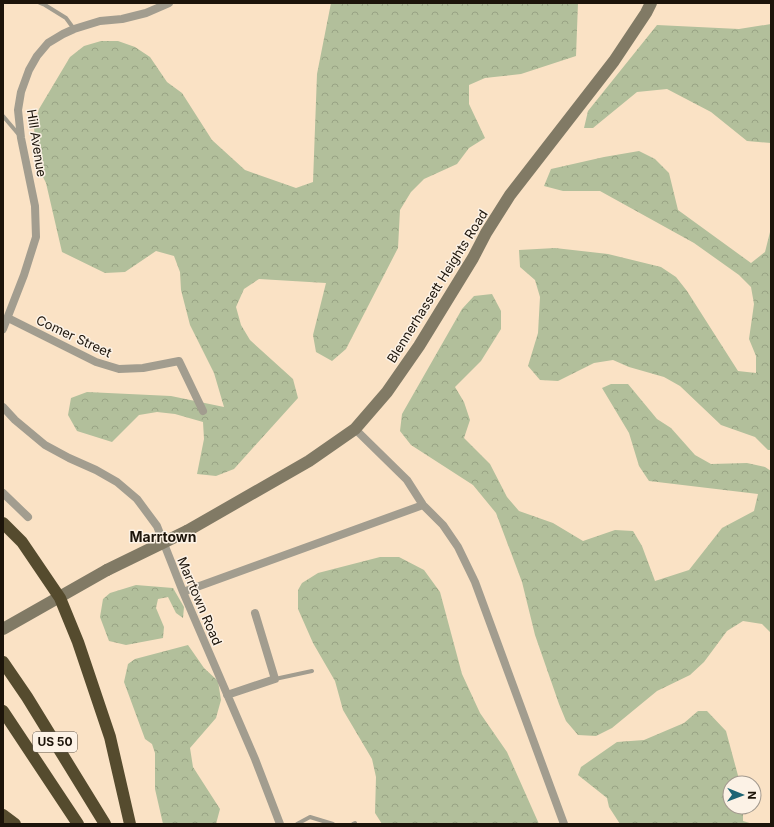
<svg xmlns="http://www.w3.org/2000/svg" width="774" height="827" viewBox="0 0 774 827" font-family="Inter,sans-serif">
	<defs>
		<pattern id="forest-crowns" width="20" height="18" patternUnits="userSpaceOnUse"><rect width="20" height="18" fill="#b2bf9b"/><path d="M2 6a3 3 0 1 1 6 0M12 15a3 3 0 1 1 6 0" fill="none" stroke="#98a384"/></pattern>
	</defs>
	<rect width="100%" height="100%" fill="#fae2c5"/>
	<!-- forest -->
	<path fill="url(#forest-crowns)" d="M331 3H578L576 56 521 74 485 78 469 85V104L485 138 469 148 457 164 424 179 411 192 400 210 398 248 346 349 332 361 316 352 313 335 326 283 259 279 244 289 236 307 241 325 250 340 293 379 298 398 234 469 216 476 197 474 204 439 203 422 175 414 157 412 139 415 112 442 77 431 68 415 71 398 87 392 171 396 224 407 214 373 190 325 181 290 180 272 174 256 156 251 125 272 105 273 62 252 46 183 38 167 34 128 39 109 70 57 84 46 101 41H118L135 47 150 57 167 82 182 93 212 140 245 170 296 188 313 182 317 74Z
		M771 24V143L747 141 711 112 667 89 637 92 593 128H584L588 111 657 25 739 29Z
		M639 151 655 159 669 173 678 210 751 263 765 252 771 228V450H768L755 437 721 425 680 386 664 377 629 367 613 360 594 363 558 381 540 380 528 366 538 333 540 297 535 280 520 267 519 250 555 248 608 254 661 267 676 277 687 291 738 371 756 373V356L749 339 754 304 751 287 739 275 694 243 600 191H563L544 186 551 169 604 157Z
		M492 294 501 311V329L481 361 455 387 464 402 470 420 464 438 490 464 507 497 519 511 553 523 583 541 615 530 633 531 642 546 655 581 689 570 722 528 754 511 758 494 649 481 639 466 629 433 602 388 611 384H628L657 419 671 428 695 455 711 464 747 463 765 467 771 471V633L762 624 743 621 727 631 704 662 690 675 657 691 612 728 596 736 578 735 566 721 559 704 535 635 522 582 496 513 473 485 411 445 400 431 402 414 462 309 474 296Z
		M380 557H399L424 570 440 592 462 674 480 713 507 752 539 824H382L375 813 376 777 372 759 343 710 335 681 313 643 298 609V590L302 583 318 573Z
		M136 585 173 588 184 607 183 618 176 613 168 597 158 599 156 608 164 627 163 638 126 645 109 641 100 617 103 599 110 593Z
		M188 645 204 668 218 681 221 700 216 718 190 748 193 767 220 809 216 824H163L155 789V753L152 744 145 739 124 682 128 664 135 659Z
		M698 711H707L726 731 740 783H730V807H743V821L753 824H620L609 807 607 798 578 775 581 767 617 742 644 740 684 723Z"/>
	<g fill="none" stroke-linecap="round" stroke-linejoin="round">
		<!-- lane -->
		<path stroke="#a29d8f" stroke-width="4" d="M40 3 45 5 66 18 74 29
			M3 116 20 136
			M275 679 312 671
			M297 824 310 817 333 824
			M353 824 355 823"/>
		<!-- street -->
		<path stroke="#a29d8f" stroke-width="8" d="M8 318 96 362 119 369 143 368 179 361 203 411
			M3 329 24 275 36 237 35 206 21 138 18 110 21 92 29 70 37 56 48 43 63 34 74 29 100 21 122 19 146 13 169 3
			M3 407 15 420 45 445 69 458 96 470 117 482 137 499 157 526 183 592 255 759 280 824
			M355 429 407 480 423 505 443 525 458 547 475 582 564 824
			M3 493 28 517
			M183 592 423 505
			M227 695 275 679 255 613"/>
		<!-- secondary -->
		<path stroke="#817a65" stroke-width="12" d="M187 531 309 461 355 429 387 392 419 346 473 258 486 233 510 195 614 61 646 13 651 3
			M3 629 107 570"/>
		<!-- highway -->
		<path stroke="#554b2e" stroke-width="12" d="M3 523 22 542 60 598 78 642 110 737 130 824
			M3 662 27 697 105 824
			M3 711 78 824
			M3 815 15 824"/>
		<!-- secondary-bridge -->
		<path stroke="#817a65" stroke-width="12" d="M107 570 187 531"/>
	</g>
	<g text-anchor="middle" stroke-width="3" stroke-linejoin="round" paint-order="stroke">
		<!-- shield labels -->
		<rect fill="#fcf2e6" stroke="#5f574c" stroke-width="1" x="33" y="732" width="44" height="20" rx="3"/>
		<g font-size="12" font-weight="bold" fill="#1c140a">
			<text x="55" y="746">US 50</text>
		</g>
		<!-- street labels -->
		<g font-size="13" fill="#1c140a" stroke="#fcf2e6">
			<text transform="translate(37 143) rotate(81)" y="5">Hill Avenue</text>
			<text transform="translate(437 286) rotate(-58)" y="5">Blennerhassett Heights Road</text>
			<text transform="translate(74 336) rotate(25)" y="5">Comer Street</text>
			<text transform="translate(200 601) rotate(67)" y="5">Marrtown Road</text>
		</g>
		<!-- neighbourhood labels -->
		<g font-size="14" font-weight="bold" fill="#1c140a" stroke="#fcf2e6">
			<text x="163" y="542">Marrtown</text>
		</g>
	</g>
	<!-- border -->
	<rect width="774" height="827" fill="none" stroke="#1c140a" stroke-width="8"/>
	<!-- north arrow -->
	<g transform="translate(742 795) rotate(91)"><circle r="19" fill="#fcf2e6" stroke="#a2998e"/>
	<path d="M0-3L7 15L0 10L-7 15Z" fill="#1e6574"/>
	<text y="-6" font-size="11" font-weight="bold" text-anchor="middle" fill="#1c140a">N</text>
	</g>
</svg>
